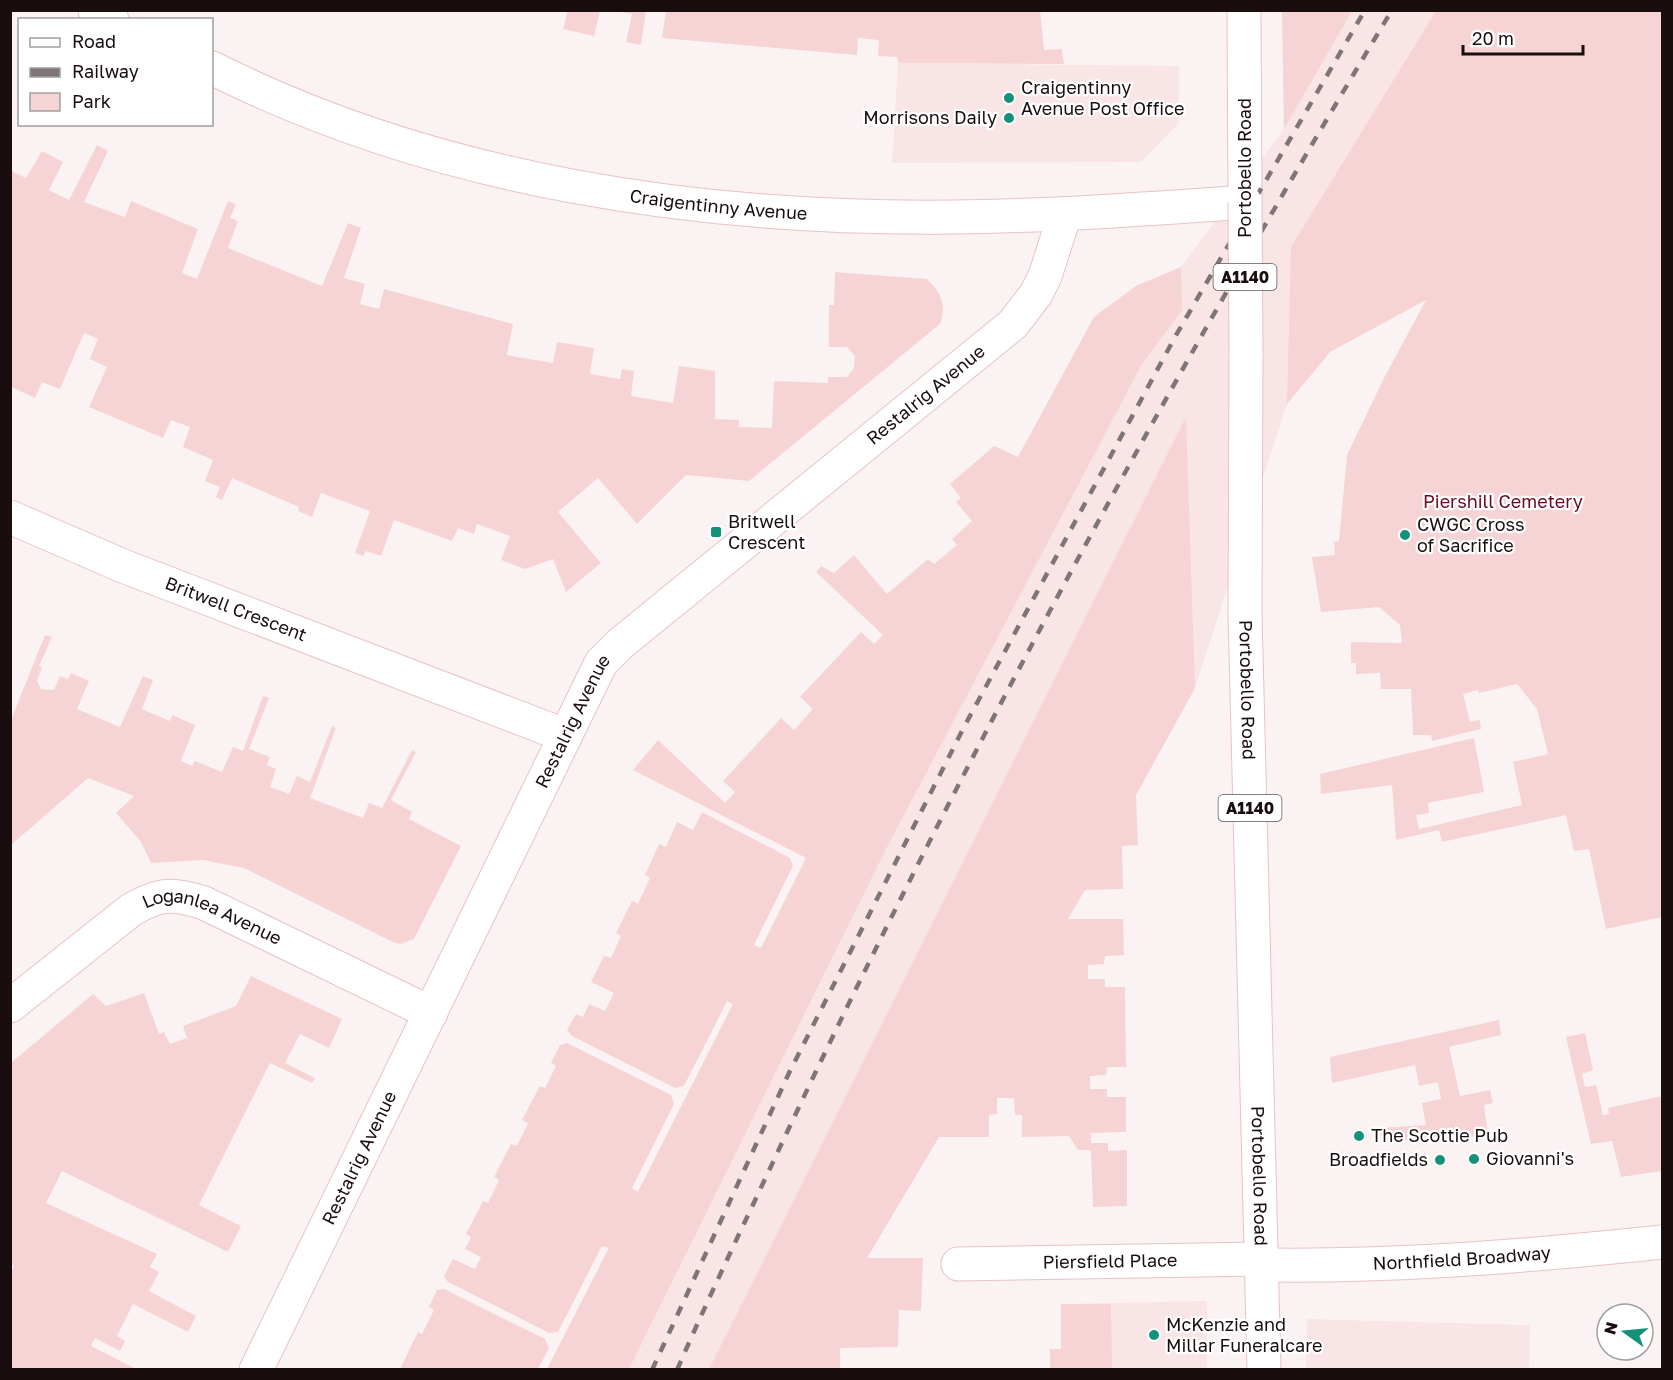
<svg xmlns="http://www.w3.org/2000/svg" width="1673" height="1380" viewBox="0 0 1673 1380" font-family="'Golos Text',sans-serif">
	<rect width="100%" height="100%" fill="#fbf3f3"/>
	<!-- built -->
	<path fill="#f9e5e6" d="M1282 11H1582L1427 299 1330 352 1287 404 1195 688 1055 942 883 1230 806 1369 547 1370 906 663 1094 317 1136 286 1181 267 1284 129Z
		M898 63 1179 66V123L1141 162 892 163Z
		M1207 1301V1369H1061V1304Z
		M1307 1319 1530 1325 1529 1369H1306Z"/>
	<!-- green -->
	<path fill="#f6d4d5" d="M568 10 600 11 594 36 563 29Z
		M614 11H646L641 45 626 42 632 14Z
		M666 11H1040L1044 50 1062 49 1064 64 898 63 897 57 878 56 879 40 858 38 857 55 662 38Z
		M1282 11H1352L1284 129Z
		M1436 11H1662V917L1606 929 1589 849 1574 851 1566 815 1442 842 1439 830 1396 840 1392 785 1321 794 1320 774 1474 738 1484 792 1428 803 1429 813 1416 815 1419 829 1522 805 1513 762 1548 754 1537 709 1517 684 1479 693 1478 690 1463 694 1470 722 1480 720 1481 729 1432 741 1431 735H1413L1411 689H1381L1380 673 1356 674V663H1351V642L1402 643 1400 625 1379 607 1321 612 1312 557 1335 555 1334 542 1339 541 1347 455 1384 378 1426 300 1330 352 1287 404 1291 247Z
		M97 145 108 151 84 202 125 217 131 201 198 229 182 273 197 279 228 201 236 204 230 218 238 221 228 248 322 286 348 223 361 228 344 278 365 284 360 304 379 309 384 289 513 324 507 355 553 363 557 342 594 348 590 374 620 379 622 369 634 371 631 396 673 403 679 366 715 371V419L739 420V427L772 428 774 381 828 383V377H847L854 368 855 356 847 347H829V305H834L835 272 927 279C941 293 947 304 940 324L749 481 686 475 637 524 598 478 558 512 601 563 566 592 553 559 525 569 501 560 510 536 477 524 474 534 458 528 452 541 394 520 381 556 366 551 363 556 355 553 370 511 321 493 312 517 298 511 299 507 232 478 222 500 216 497 220 487 205 481 213 460 183 447 190 427 171 420 163 438 89 407 107 367 90 359 98 339 84 333 60 389 42 382 35 398 11 387V171L26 178 42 151 63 162 49 190 69 200Z
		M1181 267 1182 310 1142 364 886 849 629 1369H547L609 1248 602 1246 558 1332 549 1333 448 1282 444 1276 453 1259 475 1269 481 1257 465 1249 471 1237 466 1234 483 1201 488 1203 499 1180 494 1177 511 1144 517 1146 528 1123 522 1120 540 1086 545 1088 556 1066 551 1063 560 1045 567 1043 671 1095 674 1104 632 1188 638 1192 733 1004 727 1001 684 1086 675 1088 572 1036 567 1030 576 1014 583 1017 589 1004 605 1011 614 993 591 982 604 956 611 958 621 936 616 933 632 901 638 904 650 878 645 875 659 844 666 847 677 822 693 830 702 812 790 858 793 866 754 945 761 948 806 858 633 770 658 740 725 803 735 792 723 781 781 718 794 730 813 709 800 697 861 632 874 644 883 635 816 572 821 566 834 573 854 555 887 594 928 559 934 564 957 545 952 539 972 521 956 502 961 498 950 484 994 446 1018 457 1094 317 1136 286Z
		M1186 417 1195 688 1136 795 1138 845 1122 846 1123 889 1085 890 1068 919H1123L1124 955 1105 956 1104 964 1088 965V979H1105V987H1125L1126 1067H1107L1106 1075 1090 1076V1089H1107V1097H1126V1132L1091 1133V1143H1108V1151L1127 1150V1206L1093 1207 1091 1150H1078L1069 1136 1022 1137V1115H1015L1014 1098H997V1114L989 1115V1137H939L867 1258H923L921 1311 899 1310 898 1347 840 1348V1369H709Z
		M45 635 52 637 39 666 42 668 37 681 41 689 54 690 60 676 68 679 71 673 89 681 77 709 120 727 143 676 153 680 142 709 170 721 172 715 195 725 181 761 192 766 195 761 222 772 233 747 243 751 263 696 269 698 249 749 270 757 267 765 276 769 270 787 289 794 297 776 310 782 332 726 336 728 310 798 363 818 369 803 382 808 412 750 416 752 391 800 412 812 409 819 461 846 414 939 400 944 393 942 244 868 203 860 151 863 141 842 116 813 134 796 88 778 11 845V720Z
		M251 976 342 1019 329 1048 300 1034 285 1063 315 1078 312 1083 270 1063 199 1205 241 1226 228 1252 62 1171 46 1203 157 1254 150 1267 159 1272 149 1291 196 1316 188 1332 133 1304 117 1336 125 1341 120 1351 95 1338 91 1346 136 1369H11L10 1274 14 1266 10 1263 11 1063 93 994 106 1006 144 993 159 1034 164 1032 170 1044 187 1038 183 1026 236 1006Z
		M1499 1020 1501 1035 1449 1047 1460 1096 1490 1090 1493 1103 1484 1105 1488 1136 1381 1141 1380 1128 1426 1125 1422 1103 1441 1099 1438 1082 1419 1086 1415 1065 1332 1083 1330 1057Z
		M1585 1033 1593 1070 1582 1074 1585 1087 1596 1085 1603 1115 1609 1114 1608 1108 1662 1096V1171L1621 1177 1612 1141 1591 1144 1566 1037Z
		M444 1289 545 1339 549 1348 538 1369H400L418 1332 422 1334 434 1310 429 1307 437 1290Z
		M1061 1304H1111L1112 1369H1050V1349H1061Z"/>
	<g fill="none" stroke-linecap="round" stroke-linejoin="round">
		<!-- minor casing -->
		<g stroke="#e9c2c3" stroke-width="35">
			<g id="minor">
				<path d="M95 10 112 20"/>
				<path id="s1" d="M212 68C439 182 702 220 954 217 1051 216 1148 209 1245 202"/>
				<path id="s2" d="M10 517 123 566 564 735"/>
				<path id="s3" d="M10 1006 131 910C160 893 173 893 204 903L431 1013"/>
				<path id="s4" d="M958 1264 1261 1259"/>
				<path id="s5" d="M1261 1265C1395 1267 1529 1256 1662 1242"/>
				<path id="s6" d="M256 1370 601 663 620 644 1013 324 1036 294 1045 276 1065 214"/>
			</g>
		</g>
		<!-- major casing -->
		<g stroke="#e9c2c3" stroke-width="35">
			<g id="major">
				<path d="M1244 10 1245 202"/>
				<path id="s7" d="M1246 352 1245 613 1264 1370"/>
			</g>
		</g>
		<!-- minor -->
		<use href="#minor" stroke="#fff" stroke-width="33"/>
		<!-- major -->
		<use href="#major" stroke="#fff" stroke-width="33"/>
		<!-- rail -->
		<path stroke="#807576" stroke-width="4.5" stroke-dasharray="10 10" stroke-linecap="butt" d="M652 1370 789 1073 964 727 1175 337 1365 10
			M677 1370C710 1294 746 1220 781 1145 964 756 1170 379 1392 10"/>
		<!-- major-bridge casing -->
		<g stroke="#e9c2c3" stroke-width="35" stroke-linecap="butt">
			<path id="major-bridge" d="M1245 202 1246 352"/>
		</g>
		<!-- major-bridge -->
		<use href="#major-bridge" stroke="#fff" stroke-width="33"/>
	</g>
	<!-- markers -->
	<g fill="#149279" stroke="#fff" stroke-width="2">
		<circle cx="1009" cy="98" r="6"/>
		<circle cx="1009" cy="118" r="6"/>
		<rect x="710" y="526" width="12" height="12" rx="3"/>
		<circle cx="1405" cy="535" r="6"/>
		<circle cx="1359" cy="1136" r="6"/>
		<circle cx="1474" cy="1159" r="6"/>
		<circle cx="1440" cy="1160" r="6"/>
		<circle cx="1154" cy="1335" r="6"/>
	</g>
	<g text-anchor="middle" stroke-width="4.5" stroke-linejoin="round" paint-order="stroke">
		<!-- shield labels -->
		<g fill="#fff" stroke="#5f5656" stroke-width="1.5">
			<rect x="1213.5" y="264" width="63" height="26" rx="4.5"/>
			<rect x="1218.5" y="795" width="63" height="26" rx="4.5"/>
		</g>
		<g font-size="16" font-weight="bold" fill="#1a0d0e">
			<text x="1245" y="283">A1140</text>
			<text x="1250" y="814">A1140</text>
		</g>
		<!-- poi labels -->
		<g font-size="18" fill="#1a0d0e" stroke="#fff" text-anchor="start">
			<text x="1021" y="94">Craigentinny<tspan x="1021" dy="21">Avenue Post Office</tspan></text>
			<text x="997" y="124" text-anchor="end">Morrisons Daily</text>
			<text x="728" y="528">Britwell<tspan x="728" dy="21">Crescent</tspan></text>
			<text x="1417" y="531">CWGC Cross<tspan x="1417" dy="21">of Sacrifice</tspan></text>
			<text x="1371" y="1142">The Scottie Pub</text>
			<text x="1486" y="1165">Giovanni's</text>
			<text x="1428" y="1166" text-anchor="end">Broadfields</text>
			<text x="1166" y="1331">McKenzie and<tspan x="1166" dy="21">Millar Funeralcare</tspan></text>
		</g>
		<!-- street labels -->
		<g font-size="18" fill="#1a0d0e" stroke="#fff">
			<text transform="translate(1245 168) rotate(-90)" y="6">Portobello Road</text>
			<text dy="6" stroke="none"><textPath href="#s1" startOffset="528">Craigentinny Avenue</textPath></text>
			<text dy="6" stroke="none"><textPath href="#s6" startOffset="1208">Restalrig Avenue</textPath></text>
			<text dy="6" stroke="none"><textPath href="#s2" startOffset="244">Britwell Crescent</textPath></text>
			<text dy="6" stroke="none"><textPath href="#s7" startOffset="338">Portobello Road</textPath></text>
			<text dy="6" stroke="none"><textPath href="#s6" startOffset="722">Restalrig Avenue</textPath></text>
			<text dy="6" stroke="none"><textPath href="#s3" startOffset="242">Loganlea Avenue</textPath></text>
			<text dy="6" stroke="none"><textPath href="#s6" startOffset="236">Restalrig Avenue</textPath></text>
			<text dy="6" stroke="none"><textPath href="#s7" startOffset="824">Portobello Road</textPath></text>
			<text dy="6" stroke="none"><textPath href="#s5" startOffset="201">Northfield Broadway</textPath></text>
			<text dy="6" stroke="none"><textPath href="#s4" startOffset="152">Piersfield Place</textPath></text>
		</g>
		<!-- park labels -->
		<g font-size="18" fill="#6d0820" stroke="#fff">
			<text x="1503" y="508">Piershill Cemetery</text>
		</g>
	</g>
	<!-- border -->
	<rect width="1673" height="1380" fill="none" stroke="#1a0d0e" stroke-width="24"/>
	<!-- legend -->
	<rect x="18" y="18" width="195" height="108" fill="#ffffff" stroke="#a39e9f" stroke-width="1.5"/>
	<rect x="30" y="38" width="30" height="9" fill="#ffffff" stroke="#a39e9f" stroke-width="1.5"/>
	<text x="72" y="48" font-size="18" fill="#1a0d0e">Road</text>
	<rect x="30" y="68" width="30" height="9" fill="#807576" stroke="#a39e9f" stroke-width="1.5"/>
	<text x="72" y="78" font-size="18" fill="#1a0d0e">Railway</text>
	<rect x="30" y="93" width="30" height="18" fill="#f6d4d5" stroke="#a39e9f" stroke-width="1.5"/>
	<text x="72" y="108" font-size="18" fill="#1a0d0e">Park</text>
	<!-- north arrow -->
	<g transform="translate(1625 1332) rotate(285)"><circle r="28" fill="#ffffff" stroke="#a39e9f" stroke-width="1.5"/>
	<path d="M0-4.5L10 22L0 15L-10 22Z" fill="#149279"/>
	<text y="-9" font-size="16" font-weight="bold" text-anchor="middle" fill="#1a0d0e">N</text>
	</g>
	<!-- scale -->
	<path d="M1463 45v9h120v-9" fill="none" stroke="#1a0d0e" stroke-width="3"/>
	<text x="1472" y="45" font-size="18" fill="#1a0d0e" stroke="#ffffff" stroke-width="4.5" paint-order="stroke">20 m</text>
</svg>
